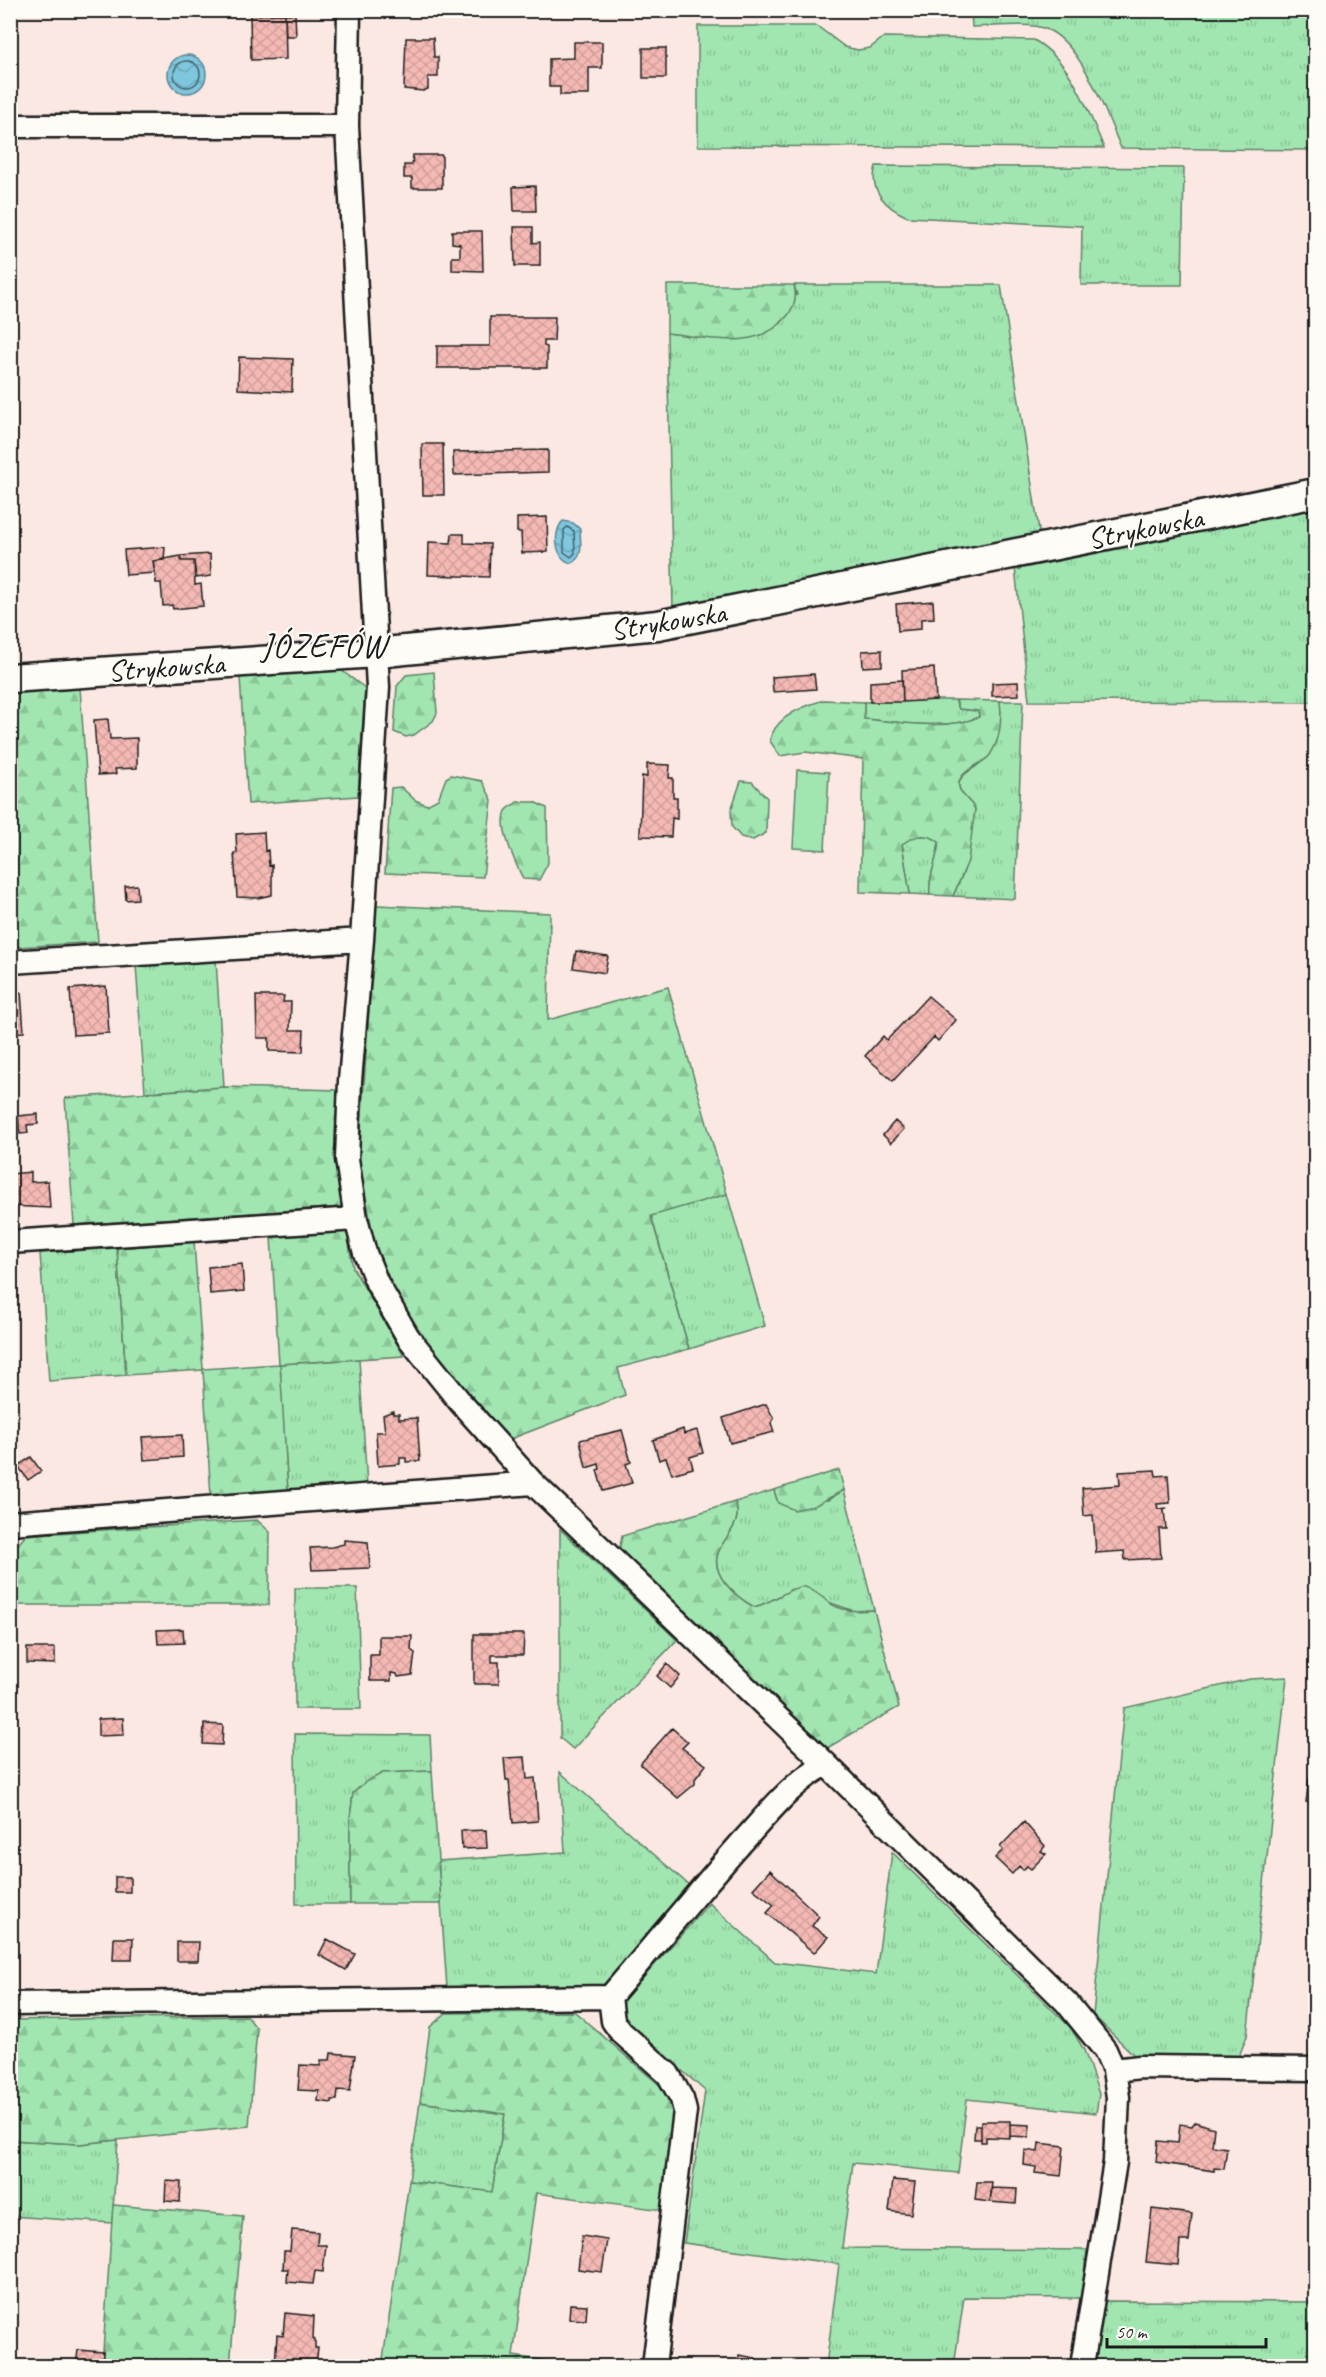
<svg xmlns="http://www.w3.org/2000/svg" width="1326" height="2377" viewBox="0 0 1326 2377" font-family="Caveat,sans-serif">
	<defs>
		<pattern id="grass-tufts" width="24" height="20" patternUnits="userSpaceOnUse" patternTransform="scale(1.5)"><rect width="24" height="20" fill="#a1e6b1"/><path d="M3 7l-1-3M5 7V3M7 7l1-3M15 17l-1-3M17 17v-4M19 17l1-3" fill="none" stroke="#8ac598"/></pattern>
		<pattern id="forest-firs" width="22" height="20" patternUnits="userSpaceOnUse" patternTransform="scale(1.5)"><rect width="22" height="20" fill="#a1e6b1"/><path d="M5 1l3.5 6h-7zM16 11l3.5 6h-7z" fill="#8ac598"/></pattern>
		<pattern id="water-waves" width="16" height="10" patternUnits="userSpaceOnUse" patternTransform="scale(1.5)"><rect width="16" height="10" fill="#7ec7de"/><path d="M0 5q4-4 8 0t8 0" fill="none" stroke="#6caabe"/></pattern>
		<pattern id="building-cross-hatch" width="8" height="8" patternUnits="userSpaceOnUse" patternTransform="scale(1.5)"><rect width="8" height="8" fill="#f5b9b4"/><path d="M0 0l8 8M0 8l8-8" fill="none" stroke="#d19e9a"/></pattern>
	</defs>
	<rect width="100%" height="100%" fill="#fbe8e3"/>
	<filter id="ink" filterUnits="userSpaceOnUse"><feTurbulence type="fractalNoise" baseFrequency=".0167" numOctaves="2"/><feDisplacementMap in="SourceGraphic" scale="12" xChannelSelector="R" yChannelSelector="G"/><feConvolveMatrix kernelMatrix="1 2 1 2 8 2 1 2 1" color-interpolation-filters="sRGB"/></filter>
	<g filter="url(#ink)">
		<!-- grass -->
		<path fill="url(#grass-tufts)" stroke="#5e8166" stroke-width="1.5" d="M971 11H1315V150L1121 148C1106 114 1082 43 1046 29 1029 22 991 27 972 27Z
			M698 26H817L845 47 858 50 870 48 884 37 1034 40C1073 63 1087 109 1104 148L698 146Z
			M876 166 1184 168 1182 285H1081L1082 226 908 217C887 208 868 191 876 166Z
			M794 285H1001L1040 537 673 610 667 333 723 339 797 295Z
			M1311 508 1315 702 1029 701 1015 567Z
			M936 700H955L959 709 978 711 980 717C945 731 900 722 864 719V702Z
			M1000 701H1023L1015 899 953 896 964 871 975 809C971 802 959 794 959 786 958 774 974 770 980 763 996 746 1002 723 1000 701Z
			M914 836H931L939 842C937 862 928 876 930 895L910 894 902 844Z
			M216 960 224 1087 145 1092 136 965Z
			M727 1194 765 1326 689 1349 651 1215Z
			M117 1248 126 1375 49 1381 40 1253Z
			M359 1359 367 1486 288 1492 279 1364Z
			M774 1490 778 1503 828 1500 844 1490 874 1610 854 1611 791 1589 780 1599 754 1607C743 1601 733 1593 725 1583 697 1545 748 1536 735 1502Z
			M560 1529 677 1640 573 1749 560 1738Z
			M295 1588H357L361 1709H295Z
			M1287 1677 1247 2036 1239 2056H1135L1093 2015 1124 1708 1250 1679Z
			M295 1734 430 1735 432 1771 383 1773 353 1793 350 1819V1904H296Z
			M560 1772 690 1886 602 1986 447 1988 438 1861 565 1852Z
			M892 1852 1071 2028 1084 2050 1099 2094 1096 2113 967 2099 958 2173 853 2163 842 2248 1087 2250 1081 2298 964 2297 954 2366H826L839 2264 684 2243 705 2091 624 2019 622 2002 709 1903 775 1962 876 1974Z
			M420 2102 505 2114 492 2192 409 2181Z
			M10 2140 79 2144 118 2140 112 2223 11 2216Z
			M1103 2301 1315 2302V2366H1095Z"/>
		<!-- forest -->
		<path fill="url(#forest-firs)" stroke="#5e8166" stroke-width="1.5" d="M667 285H794C797 297 795 305 788 315 760 353 707 337 667 333Z
			M341 670 365 688 358 796 248 804 240 677Z
			M434 672 437 713 433 721 414 735 406 737 394 732 397 686 406 675Z
			M80 688 98 942 18 947 10 839 11 693Z
			M824 700 864 702V719C900 722 945 731 979 717L978 711 959 709 956 700 1000 701C1002 719 1001 739 990 755 983 765 956 771 959 787 960 794 971 802 975 809L968 861 953 896 930 895C928 876 937 862 939 842 926 832 915 835 902 844L910 894 860 892 863 759 805 752 780 756 770 741C774 717 803 706 824 700Z
			M451 775 482 781 492 800 483 877 385 873 391 788 401 787 415 800 427 805 438 799 446 778Z
			M741 781 752 782 767 798 766 833 753 840 741 837 732 827 731 810Z
			M517 802H534L547 808 548 863 539 880 523 879C516 864 498 827 506 811 509 807 514 805 517 802Z
			M376 905 550 913 548 1020 668 987 727 1194 651 1216 689 1349 618 1368 625 1395 510 1439 430 1351 378 1262 359 1159Z
			M224 1087 338 1090 335 1160 342 1207 74 1225 65 1098Z
			M347 1232 353 1268 404 1356 280 1364 288 1492 211 1497 203 1370 126 1375 117 1248 194 1242 203 1369 279 1364 271 1237Z
			M839 1470 844 1490 814 1506 794 1510 778 1503 774 1490Z
			M735 1502C748 1536 697 1545 725 1583 733 1593 743 1601 754 1607 773 1603 792 1585 805 1587 814 1589 825 1600 833 1605 846 1612 860 1611 874 1610L899 1707 827 1748 619 1551 622 1536Z
			M257 1520 270 1532 269 1605H14V1549L26 1535Z
			M432 1771 441 1904H350V1819L353 1793 365 1782 383 1773Z
			M575 2012 678 2101 662 2210 536 2193 513 2356 585 2366H382L409 2181 492 2192 505 2114 420 2102 430 2027 446 2013Z
			M247 2016 257 2029 249 2126 79 2144 11 2140 13 2020Z
			M113 2205 243 2216 230 2366H102Z"/>
		<!-- pitch -->
		<path fill="#a1e6b1" stroke="#5e8166" stroke-width="1.5" d="M797 770 829 772 825 850 793 848Z"/>
		<!-- water -->
		<path fill="url(#water-waves)" stroke="#578390" stroke-width="1.5" d="M168 74a19 19 0 1 1 38 0a19 19 0 1 1-38 0Z
			M563 521 573 523 580 529C580 542 585 557 571 563 555 559 552 532 563 521Z"/>
		<g fill="none" stroke-linecap="round" stroke-linejoin="round">
			<!-- shore -->
			<path stroke="#43606a" stroke-width="1.5" d="M174 74a13 13 0 1 1 26 0a13 13 0 1 1-26 0Z
				M567 527 574 531 575 553 571 557 564 552V530Z"/>
		</g>
		<!-- building -->
		<path fill="url(#building-cross-hatch)" stroke="#1c1c1c" stroke-width="1.5" d="M285 14 286 59 251 60 250 15Z
			M285 14H295L296 36H286Z
			M406 38H433L434 57H438V77H428V89L423 91 404 89Z
			M574 42H602V68H589V95H560V87H549V59L574 58Z
			M643 48H666V78H643Z
			M413 155H442V188H412V178H404V165H412Z
			M535 186 536 211H514L513 187Z
			M514 227H533V243L540 242V266H515Z
			M452 231H482L483 271 452 270V257H460V244L452 243Z
			M490 317H555L554 341H544V346L547 347V368H437V346H490Z
			M239 357 293 359 292 392 238 389Z
			M422 444H443L444 495H423Z
			M548 450V472L454 475 453 452Z
			M547 517 548 552 522 553 521 532H517V518Z
			M452 534H464V543L490 544 489 577 428 575 429 542 451 543Z
			M165 547 164 560 153 561 155 573 126 575 124 550Z
			M210 554 211 576 196 578 194 561H181V556Z
			M181 556V561H194L195 585 201 584 203 606 173 609 172 605 163 606 161 583H156L153 561Z
			M933 601 934 618 921 619V629L898 631 896 604Z
			M882 650V666L863 667 862 651Z
			M934 668 936 700 903 702 902 670Z
			M814 674 816 689 773 692 772 677Z
			M902 680 903 702H870V682Z
			M1018 682 1019 695 992 696V683Z
			M108 719 110 739 137 738V768L115 769 116 774 98 775 94 720Z
			M647 764 670 765 669 778H673V797H677V819L672 818 671 837 640 836 642 776 647 777Z
			M264 832 265 851 268 850 269 866 272 865V895L258 898 237 897 234 853H237L236 834Z
			M137 885 138 899 126 900 125 886Z
			M576 951 608 956 605 973 573 968Z
			M106 986 109 1033 73 1035 70 989Z
			M21 992 24 1032 10 1033V993Z
			M256 996H284L283 1002H291L290 1030H304L303 1052 269 1051V1038H257Z
			M928 996 956 1020 938 1041 934 1037 893 1081 865 1056 883 1036 887 1040Z
			M38 1114V1124L27 1125 28 1133 20 1134 18 1116Z
			M895 1121 904 1129 891 1143 883 1135Z
			M31 1172V1182L48 1181 50 1208 10 1206V1174Z
			M242 1264 244 1291 210 1294 208 1267Z
			M766 1404 774 1419 771 1423 774 1432 730 1443 723 1418Z
			M393 1411V1414H399V1419L417 1418 420 1461 406 1462V1458H400V1464L378 1466 376 1432H385L383 1415Z
			M683 1429 684 1434 697 1430 703 1453 690 1457 693 1468 672 1474 666 1458 659 1460 653 1440Z
			M622 1430 631 1462 626 1464 632 1483 603 1491 597 1470 600 1469 599 1464 586 1468 580 1440Z
			M182 1435 183 1457 144 1460 142 1437Z
			M31 1457 41 1471 28 1480 18 1466Z
			M1155 1470 1156 1476 1168 1475 1170 1503 1157 1504 1158 1509 1167 1508 1164 1510 1166 1529H1159L1161 1558 1125 1560 1124 1551 1096 1553 1093 1515 1084 1516 1082 1488 1120 1485 1119 1472Z
			M344 1540 368 1542 370 1568 312 1570 310 1548 332 1547 344 1544Z
			M183 1629 184 1643 158 1644 157 1630Z
			M474 1634H524L523 1655H492V1662H499V1684H474Z
			M379 1636H412L411 1650 415 1653 412 1675 398 1677 397 1674 391 1673V1681H370V1655H379Z
			M27 1648H55V1664L27 1663Z
			M667 1664 680 1676 670 1688 657 1676Z
			M123 1718 124 1735 98 1736V1719Z
			M204 1724 223 1725 222 1745 203 1744Z
			M672 1728 688 1742 682 1748 706 1765 695 1779V1784L678 1798 640 1764Z
			M525 1757 527 1779 535 1778 538 1821 513 1823 509 1780H506L504 1758Z
			M1309 1779 1316 1780V1803L1306 1802Z
			M1024 1822 1045 1846 1041 1851 1046 1854 1031 1869 1027 1866 1023 1870 1019 1866 1012 1874 995 1858 1003 1850 1000 1847Z
			M486 1830 487 1848 462 1849 461 1831Z
			M770 1870 819 1916 812 1926 828 1937 814 1953 767 1913 774 1905 753 1889Z
			M115 1877H130V1892H115Z
			M114 1938H133L132 1960H113Z
			M327 1939 355 1954 346 1970 319 1955Z
			M177 1942H199L198 1961H177Z
			M331 2053 355 2055 350 2091 338 2090 337 2100H332V2103L318 2101 319 2091 298 2090 300 2065 321 2066V2060H330Z
			M981 2121H1010V2138L986 2137V2142H981Z
			M1195 2122 1214 2128 1212 2146 1227 2148 1224 2169 1214 2168V2171L1156 2162 1158 2141 1178 2143 1180 2124 1192 2126Z
			M1010 2124 1030 2125 1029 2137 1010 2136Z
			M975 2125H981V2139H974Z
			M1039 2143 1064 2146 1061 2176 1035 2173 1036 2167 1024 2165 1025 2150 1038 2152Z
			M1311 2159H1316V2193H1310Z
			M893 2180 915 2182 911 2214 889 2211Z
			M166 2181 181 2182 180 2202 165 2201Z
			M977 2182H992L990 2202 975 2200Z
			M992 2188 1017 2189 1016 2204 990 2202Z
			M1152 2209 1192 2214 1189 2241H1180L1178 2265 1146 2262Z
			M292 2230 318 2232 317 2245H326L323 2272 315 2271 313 2284 287 2282 288 2269H283L284 2251H290Z
			M582 2236 607 2240 602 2272 578 2269Z
			M570 2304 587 2305 586 2320 569 2319Z
			M285 2313 314 2316 313 2338 315 2339V2348H318L316 2366 275 2365 277 2335 283 2336Z
			M78 2350 103 2352 102 2366H76Z
			M10 2352 17 2353V2365L10 2364Z
			M739 2355 756 2358 755 2366H737Z"/>
		<g fill="none" stroke-linecap="round" stroke-linejoin="round">
			<!-- minor casing -->
			<g stroke="#1c1c1c" stroke-width="27">
				<path id="minor" d="M349 10 347 126 378 687 362 940 350 1081 347 1159 356 1219 365 1253 377 1283 408 1337 461 1403 533 1483 826 1764 1067 2003 1105 2050 1114 2070 1118 2097 1115 2162 1082 2366
					M10 126H347
					M10 962 362 940
					M10 1242 356 1219
					M10 1523 533 1483
					M10 2004C211 2000 410 2001 610 1997
					M1114 2070 1140 2067 1316 2069
					M654 2366 685 2111 682 2099 668 2074 621 2032 613 2021 610 1997C654 1945 697 1893 742 1842 768 1814 791 1783 826 1764"/>
			</g>
			<!-- tertiary casing -->
			<g stroke="#1c1c1c" stroke-width="33">
				<path id="tertiary" d="M10 678 375 653 658 625 1316 493"/>
			</g>
			<!-- minor -->
			<use href="#minor" stroke="#fdfcf7" stroke-width="22"/>
			<!-- tertiary -->
			<use href="#tertiary" stroke="#fdfcf7" stroke-width="28"/>
		</g>
	</g>
	<g text-anchor="middle" stroke-width="4.5" stroke-linejoin="round" paint-order="stroke">
		<!-- street labels -->
		<g font-size="30" fill="#1c1c1c" stroke="#fdfcf7">
			<text transform="translate(1145 528) rotate(-11)" y="10">Strykowska</text>
			<text transform="translate(668 621) rotate(-9)" y="10">Strykowska</text>
			<text transform="translate(166 667) rotate(-4)" y="10">Strykowska</text>
		</g>
		<!-- quarter labels -->
		<g font-size="33" letter-spacing="1.5" fill="#1c1c1c" stroke="#fdfcf7">
			<text x="324" y="657">JÓZEFÓW</text>
		</g>
	</g>
	<!-- margin -->
	<rect width="1326" height="2377" fill="none" stroke="#fdfcf7" stroke-width="36"/>
	<rect x="18" y="18" width="1290" height="2341" fill="none" stroke="#1c1c1c" stroke-width="2" filter="url(#ink)"/>
	<!-- scale -->
	<path d="M1107 2338v9h159v-9" fill="none" stroke="#1c1c1c" stroke-width="3"/>
	<text x="1116" y="2338" font-size="18" fill="#1c1c1c" stroke="#fdfcf7" stroke-width="4.5" paint-order="stroke">50 m</text>
</svg>
